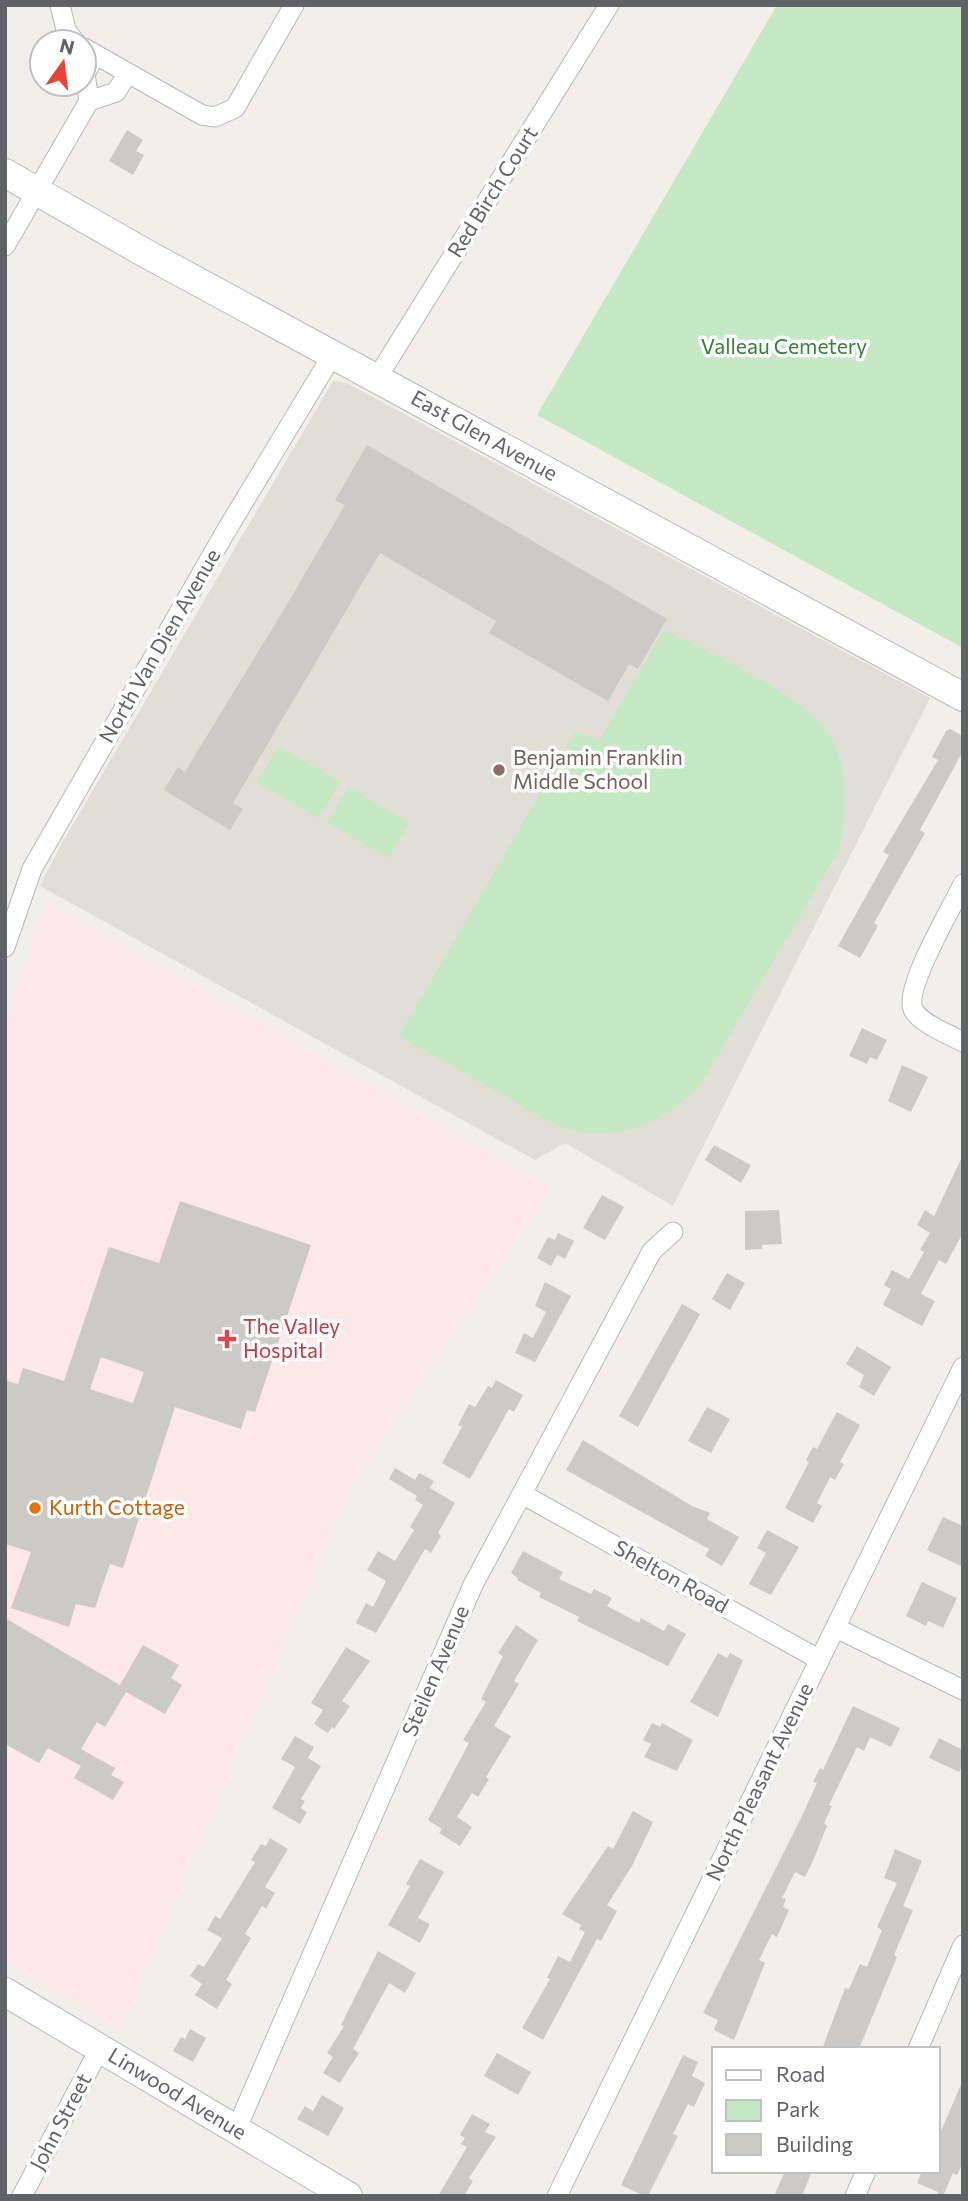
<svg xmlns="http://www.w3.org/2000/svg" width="968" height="2201" viewBox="0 0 968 2201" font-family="Commissioner,sans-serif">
	<rect width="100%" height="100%" fill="#f1efe8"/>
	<!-- education -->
	<path fill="#e1ded6" d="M333 381 347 383 930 698 673 1206 565 1143 535 1160 40 886 62 843Z"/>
	<!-- medical -->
	<path fill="#fce8e6" d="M47 902 551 1188 349 1490 120 2029 5 1962V1026Z"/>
	<!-- green -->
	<path fill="#c5e8c5" d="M777 5H963V648L537 415Z
		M664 630C711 655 801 692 829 735 851 769 846 813 839 850L699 1087C671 1115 631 1137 589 1133 557 1130 528 1109 501 1094 467 1074 433 1055 399 1036L576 731 599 741Z
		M278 746 340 782 319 818 257 783Z
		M348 787 409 822 389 858 327 823Z"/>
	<!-- building -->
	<path fill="#cccac5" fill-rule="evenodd" d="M127 130 143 140 136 151 144 155 133 175 109 161Z
		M367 445 667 619 638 669 629 664 608 701 489 633 496 621 380 553 233 803 243 809 230 830 164 790 178 767 185 772 286 606 345 505 335 500Z
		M950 729 963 736V751L920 830 925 833 874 923 878 926 860 958 838 946 889 855 883 852 938 760 932 757 946 731Z
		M862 1028 887 1040 877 1060 870 1057 867 1064 849 1056Z
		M902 1065 928 1077 911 1112 888 1101Z
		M714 1145 751 1165 741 1183 705 1160Z
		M963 1155V1233L946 1264 939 1260 921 1294 935 1301 922 1326 883 1305 891 1289 884 1285 892 1270 909 1279 924 1252 920 1250 930 1233 917 1225 925 1210 934 1216Z
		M602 1195 624 1207 605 1240 583 1228Z
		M180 1201 311 1245 255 1412 247 1410 241 1429 175 1407 123 1568 110 1564 95 1608 76 1604 69 1627 11 1608 31 1552 5 1544V1380L18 1384 23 1368 64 1381 109 1247 159 1263ZM101 1357 144 1372 133 1403 90 1389Z
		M779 1210 782 1244 762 1245V1249L745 1250V1211Z
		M558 1233 574 1241 565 1259 557 1255 551 1266 537 1258 548 1237 555 1240Z
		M727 1273 745 1283 730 1310 712 1299Z
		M545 1282 571 1296 535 1362 515 1353 524 1333 533 1338 546 1312 535 1306Z
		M682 1304 700 1314 638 1427 619 1416Z
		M857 1346 891 1367 874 1396 859 1387 864 1375 846 1364Z
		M496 1380 523 1395 514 1412 509 1409 470 1479 442 1463 462 1427 458 1425 469 1404 475 1407 488 1386 492 1388Z
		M707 1407 730 1419 711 1453 688 1441Z
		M837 1412 860 1425 840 1462 844 1464 835 1480 830 1477 817 1503 822 1506 813 1523 785 1508 809 1462 806 1460 813 1447 817 1449Z
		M583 1440 692 1506 710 1513 707 1519 739 1537 722 1566 705 1556 709 1549 566 1470Z
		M395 1468 415 1480 419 1473 434 1481 430 1488 455 1503 438 1533 441 1536 431 1553 425 1549 376 1633 356 1623 366 1603 373 1607 386 1581 367 1570 378 1551 395 1561 414 1530 410 1527 423 1505 415 1500 417 1496 389 1479Z
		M943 1517 963 1526V1567L927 1550Z
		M767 1530 799 1547 771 1595 749 1584 766 1553 757 1548Z
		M523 1551 563 1572 559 1579 591 1594 594 1589 612 1598 607 1606 639 1623 641 1618 664 1631 668 1624 686 1634 668 1666 577 1621 579 1617 539 1597 541 1593 517 1580 518 1578 511 1573Z
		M922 1582 957 1598 943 1628 928 1621 926 1626 906 1616Z
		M5 1618 120 1685 143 1645 179 1665 171 1678 182 1685 165 1714 126 1692 105 1727 97 1722 81 1749 115 1768 111 1775 124 1782 113 1800 74 1778 81 1766 48 1748 39 1763 5 1744Z
		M516 1625 538 1640 514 1681 519 1684 494 1726 511 1736 486 1777 489 1779 478 1797 472 1793 457 1817 472 1827 460 1846 439 1833 442 1829 428 1820 469 1743 463 1740 486 1702 481 1699 503 1656 498 1653Z
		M346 1647 370 1661 342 1701 350 1706 334 1729 332 1727 328 1733 314 1724 323 1710 311 1703Z
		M718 1653 727 1658 730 1653 743 1660 718 1717 690 1702Z
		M853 1706 900 1728 891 1747 870 1737 864 1751 857 1747 829 1805 832 1806 824 1823 827 1826 812 1863 805 1877 795 1872 782 1898 786 1899 783 1907 789 1910 777 1937 772 1934 759 1960 765 1963 734 2040 714 2030 718 2020 703 2013 801 1818 817 1783 813 1782 820 1768 823 1770Z
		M652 1723 660 1727 662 1723 693 1740 677 1771 644 1757 651 1744 643 1740Z
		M295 1736 314 1747 308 1758 321 1766 301 1799 305 1801 301 1808 307 1812 300 1824 272 1808 295 1767 281 1759Z
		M939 1738 963 1750V1765L959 1772 929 1758Z
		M633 1811 653 1822 632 1866 607 1905 617 1911 601 1941 597 1939 543 2040 522 2028 550 1979 547 1978 558 1956 570 1962 585 1932 579 1929 581 1925 562 1914 608 1846 613 1849Z
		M270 1838 288 1849 265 1887 275 1893 266 1909 262 1906 245 1934 251 1938 226 1980 232 1984 217 2009 195 1995 202 1984 190 1976 198 1964 204 1967 222 1938 207 1930 215 1916 220 1919 255 1862 251 1860 261 1844 266 1846Z
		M895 1849 922 1861 903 1906 913 1910 894 1955 897 1957 859 2049H822L845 1988 849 1989 860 1964 867 1967 882 1930 877 1927 897 1883 884 1878Z
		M420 1859 444 1872 418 1918 430 1924 420 1943 388 1925 410 1886 406 1884Z
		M378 1951 416 1973 405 1993 389 1983 353 2049 359 2053 340 2083 323 2073 333 2057 327 2053 344 2026 341 2025Z
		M190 2029 206 2038 193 2062 173 2051 181 2037 185 2039Z
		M497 2053 531 2072 518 2095 484 2076Z
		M683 2055 698 2062 692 2076 705 2083 694 2107 688 2104 673 2134 678 2136 648 2196H644L621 2185Z
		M963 2080V2162L957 2175 953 2173 943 2196H938V2192L917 2183 922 2171H938V2138Z
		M322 2095 344 2108 328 2136 297 2119 305 2106 313 2111Z
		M472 2114 490 2124 485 2132 496 2137 469 2178 473 2181 464 2196H438L467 2147 461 2144 465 2138 460 2135Z
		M785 2171H812L802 2196H774Z"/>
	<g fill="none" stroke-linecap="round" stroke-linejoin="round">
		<!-- street casing -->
		<g stroke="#b5b8bc" stroke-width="21">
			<path id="street" d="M60 5 66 30 75 42
				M84 48 202 115 215 117 235 108 294 5
				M89 101 85 74 95 55
				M5 246 89 101 116 92 128 73
				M377 378 609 5
				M963 884C952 908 904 987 913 1009 920 1024 949 1034 963 1042
				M5 947 32 869 226 531 333 354
				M522 1494 820 1660
				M836 1628 963 1690
				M918 2049 963 1945
				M236 2130 473 1585 652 1251 673 1232
				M22 2196 100 2048
				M557 2196 963 1367
				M855 2196 866 2171"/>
		</g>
		<!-- secondary casing -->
		<g stroke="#b6babf" stroke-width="30">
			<path id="secondary" d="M5 173 145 253 963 697
				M5 1992 348 2196"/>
		</g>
		<!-- street -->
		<use href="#street" stroke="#fff" stroke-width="19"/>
		<!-- secondary -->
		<use href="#secondary" stroke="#fff" stroke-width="28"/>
	</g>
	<!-- markers -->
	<circle fill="#8d6e63" stroke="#fff" stroke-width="2.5" cx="499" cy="770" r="7"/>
	<path fill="#e0444e" stroke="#fff" stroke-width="2.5" d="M223.5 1328.5h7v7h7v7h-7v7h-7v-7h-7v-7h7z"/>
	<circle fill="#e8710a" stroke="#fff" stroke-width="2.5" cx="35" cy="1508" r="7"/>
	<g text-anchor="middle" stroke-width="7" stroke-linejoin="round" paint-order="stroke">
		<!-- street labels -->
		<g font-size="21" fill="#5f6368" stroke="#fff">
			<text transform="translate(493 192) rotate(-58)" y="7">Red Birch Court</text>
			<text transform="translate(484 436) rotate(29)" y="7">East Glen Avenue</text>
			<text transform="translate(160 646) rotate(-60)" y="7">North Van Dien Avenue</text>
			<text transform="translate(671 1577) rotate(29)" y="7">Shelton Road</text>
			<text transform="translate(436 1671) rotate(-67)" y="7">Steilen Avenue</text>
			<text transform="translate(760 1782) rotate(-64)" y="7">North Pleasant Avenue</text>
			<text transform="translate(177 2094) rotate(31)" y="7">Linwood Avenue</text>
			<text transform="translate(61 2122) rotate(-62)" y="7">John Street</text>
		</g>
		<!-- park labels -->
		<g font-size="21" fill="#348238" stroke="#fff">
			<text x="784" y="354">Valleau Cemetery</text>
		</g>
		<!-- education labels -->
		<g font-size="21" fill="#785e54" stroke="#fff" text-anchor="start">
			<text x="513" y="765">Benjamin Franklin<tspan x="513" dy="24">Middle School</tspan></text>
		</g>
		<!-- health labels -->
		<g font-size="21" fill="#be3a42" stroke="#fff" text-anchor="start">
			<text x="243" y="1334">The Valley<tspan x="243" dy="24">Hospital</tspan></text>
		</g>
		<!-- food labels -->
		<g font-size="21" fill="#c56008" stroke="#fff" text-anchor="start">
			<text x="49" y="1515">Kurth Cottage</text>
		</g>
	</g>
	<!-- border -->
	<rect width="968" height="2201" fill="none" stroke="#5f6368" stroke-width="14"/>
	<!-- legend -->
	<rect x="712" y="2047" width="228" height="126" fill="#ffffff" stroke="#bfc1c3" stroke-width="2"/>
	<rect x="726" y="2070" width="35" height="10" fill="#ffffff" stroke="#bfc1c3" stroke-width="2"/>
	<text x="776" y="2082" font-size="21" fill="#5f6368">Road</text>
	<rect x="726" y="2100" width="35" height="21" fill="#c5e8c5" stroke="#bfc1c3" stroke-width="2"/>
	<text x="776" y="2117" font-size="21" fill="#5f6368">Park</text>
	<rect x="726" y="2134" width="35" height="21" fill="#cccac5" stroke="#bfc1c3" stroke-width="2"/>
	<text x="776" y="2152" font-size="21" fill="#5f6368">Building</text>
	<!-- north arrow -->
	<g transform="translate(63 63) rotate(14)"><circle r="33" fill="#ffffff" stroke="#bfc1c3" stroke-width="2"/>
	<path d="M0-5L12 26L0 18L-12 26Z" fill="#ea4335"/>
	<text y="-10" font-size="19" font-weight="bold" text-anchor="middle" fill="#5f6368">N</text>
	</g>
</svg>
